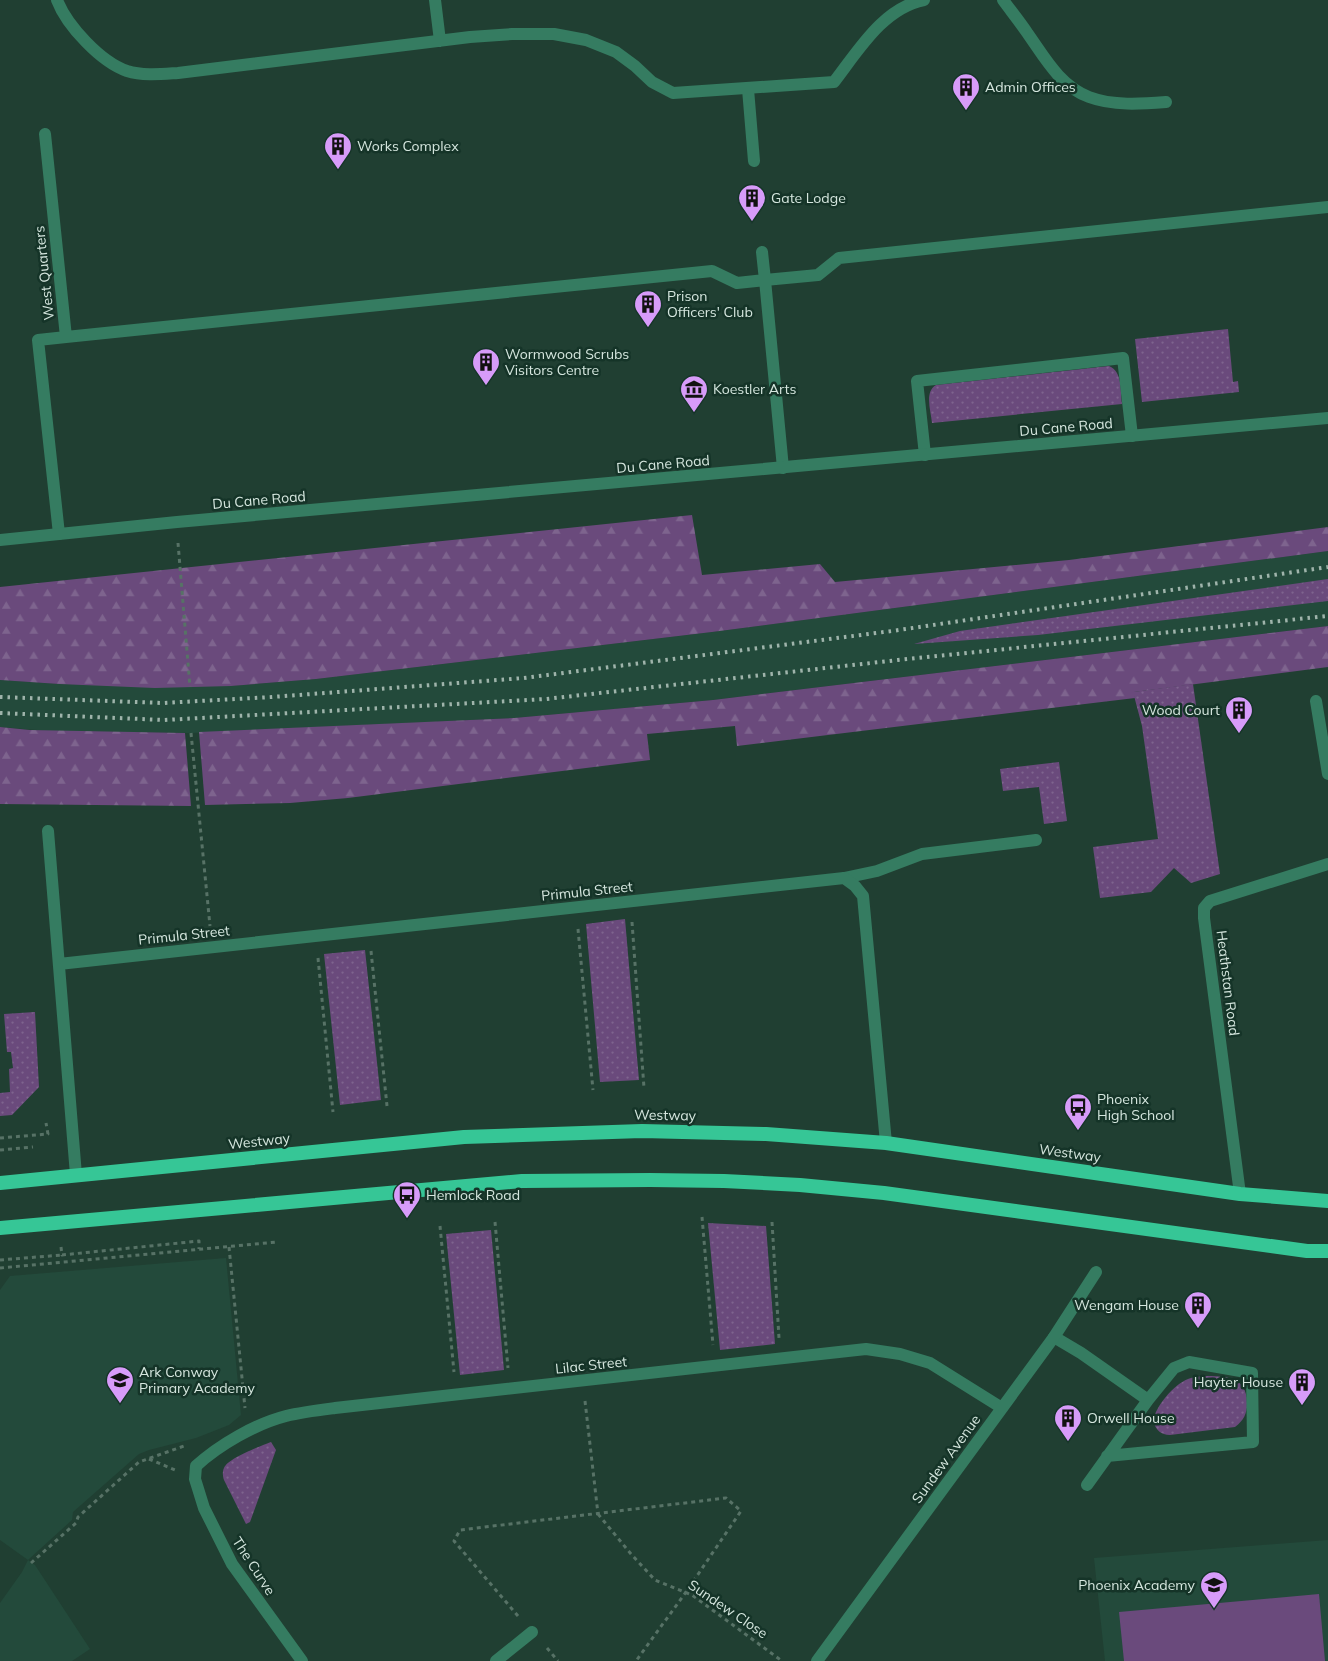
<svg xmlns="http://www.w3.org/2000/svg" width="1328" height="1661" viewBox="0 0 1328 1661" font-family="Mulish,sans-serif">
	<defs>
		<pattern id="green-dots" width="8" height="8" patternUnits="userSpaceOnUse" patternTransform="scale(1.25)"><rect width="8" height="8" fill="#6a4a7c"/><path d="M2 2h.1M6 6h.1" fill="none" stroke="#7e648e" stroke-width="1.8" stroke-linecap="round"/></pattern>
		<pattern id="forest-firs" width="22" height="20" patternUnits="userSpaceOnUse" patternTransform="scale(1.25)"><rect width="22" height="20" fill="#6a4a7c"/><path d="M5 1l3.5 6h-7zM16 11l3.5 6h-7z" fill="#7e648e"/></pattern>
	</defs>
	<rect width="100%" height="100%" fill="#203f32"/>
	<!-- built -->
	<path fill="#234a3b" d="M1328 551V626L713 700 514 718 191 733 49 731 0 727V680L59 684 231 686 316 679 712 632Z
		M226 1258 241 1415 229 1425 196 1438 149 1450 139 1454 73 1512 72 1520 28 1560 35 1565 90 1649 72 1661H0V1603L22 1572 28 1560 0 1540V1290L10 1276Z
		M1328 1540V1661H1105L1094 1558Z"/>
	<!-- green -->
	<path fill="url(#green-dots)" d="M1228 329 1233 382 1238 381 1239 392 1142 402 1135 339Z
		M1109 366C1123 372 1120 390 1122 404L932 423C931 411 924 392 936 385Z
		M1328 579V601L1038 635 914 644 960 631Z
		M1193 684 1220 874 1191 883 1174 868 1151 892 1100 898 1093 847 1158 839 1142 726 1133 692Z
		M1059 762 1067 821 1044 824 1039 787 1003 791 1000 769Z
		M625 919 639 1080 600 1082 586 924Z
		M365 950 381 1100 340 1105 324 954Z
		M35 1012 39 1087 12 1115 0 1116V1093L10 1092 9 1069 13 1068 11 1052H7L4 1014Z
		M708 1223 766 1226 775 1344 720 1350Z
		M491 1230 504 1370 460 1375 446 1234Z
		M1203 1376C1225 1376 1247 1376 1247 1403 1247 1414 1244 1420 1235 1427L1170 1435C1161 1435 1156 1430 1153 1421 1156 1406 1173 1385 1188 1379 1193 1377 1198 1377 1203 1376Z
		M271 1442 276 1450 250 1522 246 1524 224 1480C223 1477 222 1472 224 1468 228 1458 261 1446 271 1442Z"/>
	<!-- forest -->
	<path fill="url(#forest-firs)" d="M692 515 702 575 820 564 835 582 1069 560 1328 527V551L712 632 316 679 231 686 155 688 59 684 0 680V587Z
		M1328 626V667L1134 692 1135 698 737 746 735 726 647 734 650 760 348 798 290 803 205 805 199 732 514 718 713 700Z
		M0 727 30 730 185 733 191 806 0 804Z"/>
	<!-- pitch -->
	<path fill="#6a4a7c" d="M1319 1594 1325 1661H1124L1119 1612Z"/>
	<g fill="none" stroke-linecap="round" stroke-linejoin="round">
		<!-- path -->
		<path stroke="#577266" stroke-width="3" stroke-dasharray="4 4" stroke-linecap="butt" d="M178 543 190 687
			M191 733 210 926
			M632 922 644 1088
			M578 929 593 1090
			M371 951 387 1106
			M318 958 333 1112
			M0 1138 48 1134 46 1123
			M0 1150 33 1147
			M702 1217 713 1345
			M495 1222 508 1368
			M772 1222 779 1338
			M440 1226 454 1372
			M61 1247 62 1255 199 1241V1249
			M229 1247 245 1408
			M0 1260 62 1255
			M0 1268 277 1242
			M585 1401 598 1514
			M149 1459 175 1470
			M598 1514 631 1554 655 1580 692 1595 782 1661
			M31 1563 76 1523 78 1517 139 1462 184 1446
			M518 1616 454 1541 460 1530 726 1498 741 1511 686 1592 636 1661
			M547 1648 558 1661"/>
		<!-- service -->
		<path stroke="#357c61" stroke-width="12" d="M57 0C67 26 101 62 127 71 143 76 162 74 178 73L470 37 512 34H554L586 40 616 52 635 66 652 82 673 93 834 82C858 51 883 8 924 0
			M435 0 440 41
			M1003 0C1011 11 1020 22 1028 34 1045 58 1060 86 1089 97 1113 106 1141 104 1166 102
			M748 89 754 161
			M45 134 66 337 38 340 59 534
			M762 252 765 280 818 275 839 258 1328 207
			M66 337 712 271 737 283 765 280 783 468
			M925 455 917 381 1123 358 1132 436
			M1316 701 1328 774
			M844 878 877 871 922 854 1036 840
			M1054 1337 1081 1353 1148 1400 1087 1485
			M1107 1456 1253 1442 1252 1373 1189 1362 1174 1368 1148 1400"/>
		<!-- minor -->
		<path stroke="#357c61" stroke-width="12" d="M48 831 76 1175
			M59 964 844 878 855 886 863 896 886 1143
			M1240 1194 1204 918V908L1210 901 1328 864
			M302 1661 232 1564 204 1508 195 1479 196 1466C219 1445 255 1424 286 1416 302 1412 319 1410 335 1408L866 1349 900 1354 930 1363 1002 1408
			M496 1661 532 1632
			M817 1661 1054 1337 1096 1272"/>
		<!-- tertiary -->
		<path stroke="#357c61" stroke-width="12" d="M0 540 177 522 1328 418"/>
		<!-- trunk -->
		<path stroke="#36c696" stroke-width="14" d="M0 1183 464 1137 642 1131 766 1134 886 1143 1240 1194 1328 1201
			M0 1228 522 1181 650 1180 724 1181 800 1185 884 1193 1307 1251H1328"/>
		<!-- rail -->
		<path stroke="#9fb4ab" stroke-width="4" stroke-dasharray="2.5 5" stroke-linecap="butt" d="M0 697 163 703 272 697 524 678 892 631 1328 567
			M0 713 164 720 546 699 898 660 1328 616"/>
	</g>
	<!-- icons -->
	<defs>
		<g id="building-pin" transform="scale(1.4375)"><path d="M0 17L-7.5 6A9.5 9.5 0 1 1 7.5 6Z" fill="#d79bf9" stroke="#153428"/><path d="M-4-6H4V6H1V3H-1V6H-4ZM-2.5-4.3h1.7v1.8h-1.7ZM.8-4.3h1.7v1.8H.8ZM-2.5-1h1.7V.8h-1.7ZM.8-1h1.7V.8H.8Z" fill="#111"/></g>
		<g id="museum-pin" transform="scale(1.4375)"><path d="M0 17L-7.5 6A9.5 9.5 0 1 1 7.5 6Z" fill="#d79bf9" stroke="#153428"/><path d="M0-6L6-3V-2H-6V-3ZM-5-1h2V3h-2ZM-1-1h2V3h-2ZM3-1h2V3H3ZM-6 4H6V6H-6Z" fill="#111"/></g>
		<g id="bus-pin" transform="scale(1.4375)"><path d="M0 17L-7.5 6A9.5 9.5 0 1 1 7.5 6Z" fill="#d79bf9" stroke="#153428"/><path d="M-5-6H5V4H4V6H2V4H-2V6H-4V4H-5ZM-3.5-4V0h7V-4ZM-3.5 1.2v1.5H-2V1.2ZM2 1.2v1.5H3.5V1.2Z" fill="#111"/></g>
		<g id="school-pin" transform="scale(1.4375)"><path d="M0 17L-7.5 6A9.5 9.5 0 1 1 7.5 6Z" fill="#d79bf9" stroke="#153428"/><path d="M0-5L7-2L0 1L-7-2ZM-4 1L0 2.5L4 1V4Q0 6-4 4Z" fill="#111"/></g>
	</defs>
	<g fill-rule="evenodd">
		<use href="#building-pin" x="966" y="87"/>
		<use href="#building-pin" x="338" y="146"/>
		<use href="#building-pin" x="752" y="198"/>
		<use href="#building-pin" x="648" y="304"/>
		<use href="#building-pin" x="486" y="362"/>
		<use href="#museum-pin" x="694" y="389"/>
		<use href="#building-pin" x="1239" y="710"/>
		<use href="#bus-pin" x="1078" y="1107"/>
		<use href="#bus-pin" x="407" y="1195"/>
		<use href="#building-pin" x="1198" y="1305"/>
		<use href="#school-pin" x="120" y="1380"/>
		<use href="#building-pin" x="1302" y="1382"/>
		<use href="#building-pin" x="1068" y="1418"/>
		<use href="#school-pin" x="1214" y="1585"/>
	</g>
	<g text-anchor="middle" stroke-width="5" stroke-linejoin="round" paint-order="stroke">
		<!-- poi labels -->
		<g font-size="14" fill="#d5e6de" stroke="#153428" text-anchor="start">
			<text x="985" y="92">Admin Offices</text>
			<text x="357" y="151">Works Complex</text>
			<text x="771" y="203">Gate Lodge</text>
			<text x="667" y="301">Prison<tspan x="667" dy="16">Officers' Club</tspan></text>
			<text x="505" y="359">Wormwood Scrubs<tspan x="505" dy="16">Visitors Centre</tspan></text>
			<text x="713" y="394">Koestler Arts</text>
			<text x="1220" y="715" text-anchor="end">Wood Court</text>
			<text x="1097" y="1104">Phoenix<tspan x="1097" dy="16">High School</tspan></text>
			<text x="426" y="1200">Hemlock Road</text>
			<text x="1179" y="1310" text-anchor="end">Wengam House</text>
			<text x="139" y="1377">Ark Conway<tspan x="139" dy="16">Primary Academy</tspan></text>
			<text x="1283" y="1387" text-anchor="end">Hayter House</text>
			<text x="1087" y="1423">Orwell House</text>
			<text x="1195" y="1590" text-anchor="end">Phoenix Academy</text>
		</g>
		<!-- street labels -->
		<g font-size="14" fill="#d5e6de" stroke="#153428">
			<text transform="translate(44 273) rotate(-96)" y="5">West Quarters</text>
			<text transform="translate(1066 427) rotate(-5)" y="5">Du Cane Road</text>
			<text transform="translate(663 464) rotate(-5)" y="5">Du Cane Road</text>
			<text transform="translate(259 500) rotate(-5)" y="5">Du Cane Road</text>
			<text transform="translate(587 891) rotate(-6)" y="5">Primula Street</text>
			<text transform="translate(184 935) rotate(-6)" y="5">Primula Street</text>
			<text transform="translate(1228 983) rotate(83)" y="5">Heathstan Road</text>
			<text transform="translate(665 1115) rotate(1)" y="5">Westway</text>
			<text transform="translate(259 1141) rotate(-6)" y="5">Westway</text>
			<text transform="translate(1070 1153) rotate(8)" y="5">Westway</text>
			<text transform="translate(591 1365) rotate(-6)" y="5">Lilac Street</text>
			<text transform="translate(946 1459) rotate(-54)" y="5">Sundew Avenue</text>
			<text transform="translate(254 1566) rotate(57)" y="5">The Curve</text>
			<text transform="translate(728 1609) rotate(34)" y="5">Sundew Close</text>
		</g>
	</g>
</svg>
